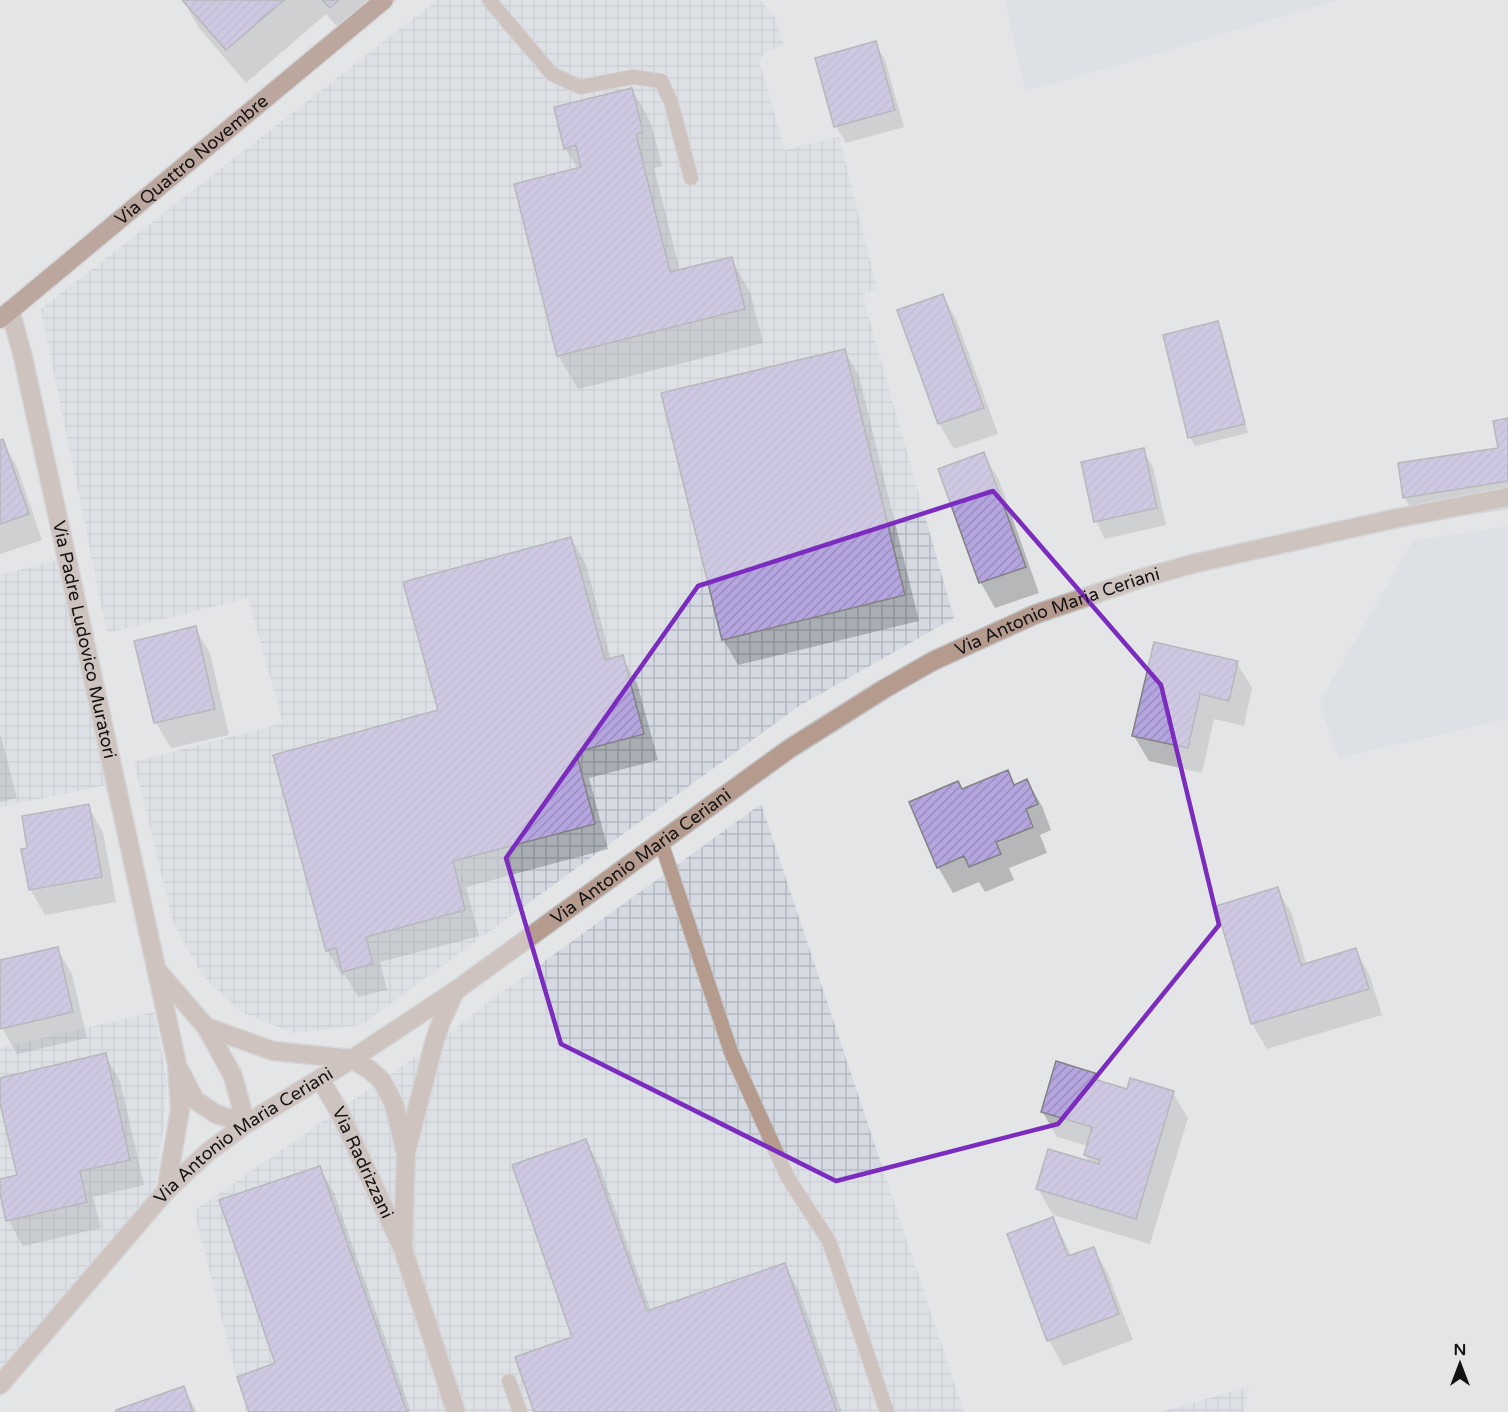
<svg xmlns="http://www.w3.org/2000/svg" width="1508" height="1412" viewBox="0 0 1508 1412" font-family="'Varela Round',sans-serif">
	<defs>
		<pattern id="industrial-grid" width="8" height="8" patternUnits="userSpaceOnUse" patternTransform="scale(1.5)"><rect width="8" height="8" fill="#d4d9e2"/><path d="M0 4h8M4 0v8" fill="none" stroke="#b5b9c1"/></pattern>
		<pattern id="building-hatch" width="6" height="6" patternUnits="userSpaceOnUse" patternTransform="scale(1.5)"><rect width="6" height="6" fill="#b5a5de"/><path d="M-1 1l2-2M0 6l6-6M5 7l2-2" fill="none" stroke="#9b8dbe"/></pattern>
	</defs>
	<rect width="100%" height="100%" fill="#e3e5e7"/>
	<!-- built -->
	<path fill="#d4d9e2" d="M1005 0H1338L1070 79 1025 90Z
		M1508 526V719L1339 758 1319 703 1413 541Z"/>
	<!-- industrial -->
	<path fill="url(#industrial-grid)" d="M437 0H760L775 17 784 46 765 51 759 61 785 150 839 137 877 289 862 294 954 618 799 706 361 1025 293 1033 241 1012 203 976 173 922 134 762 283 723 248 598 107 633 41 309Z
		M57 560 107 785 0 807V575Z
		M761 804 964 1412H246L194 1211 444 1037 491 1000Z
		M154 1012 167 1080 163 1131 155 1188 0 1372V1048Z
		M1249 1387 1244 1412H1160Z"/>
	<!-- shadow -->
	<path fill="#0003" d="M183 0H397L350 41 326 14 246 83 199 28Z
		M875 43 885 60 904 127 846 143 836 126Z
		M632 89 651 123 662 166 654 168 680 271 731 259 750 292 763 343 578 389 558 355 578 169 565 148Z
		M943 296 957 321 998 434 954 449 939 424 899 311Z
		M1218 323 1222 331 1248 433 1195 446 1190 438 1164 336Z
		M844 350 859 376 919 621 738 665 723 639Z
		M1508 420V509L1419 523 1404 497 1499 449Z
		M2 441 17 467 42 540 0 554V442Z
		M1143 450 1153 467 1166 525 1105 539 1096 521Z
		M984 454 999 480 1039 593 995 608 981 583 940 470Z
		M571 539 586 564 611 660 622 657 637 683 658 760 589 778 608 849 466 887 479 936 380 962 387 990 358 997 345 975 342 976 327 950 440 711Z
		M195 628 210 653 229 735 171 748 156 723 136 642Z
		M1237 663 1252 688 1244 726 1214 719 1202 773 1149 761 1134 736Z
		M0 733 17 798 0 802Z
		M1007 772 1015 786 1027 781 1042 806 1051 830 1040 835 1047 853 1009 868 1014 880 985 892 979 882 953 893 938 867 962 791Z
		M88 806 103 832 116 902 45 915 30 889 29 849Z
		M1277 889 1292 914 1307 965 1356 950 1370 976 1382 1015 1267 1049 1252 1024Z
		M57 948 72 974 87 1038 17 1054 2 1028 0 1020V962Z
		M105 1055 120 1081 144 1185 93 1197 101 1228 23 1246 8 1220 0 1187V1180L18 1176 0 1096V1079Z
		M1097 1075 1102 1083 1128 1091 1173 1093 1188 1118 1150 1244 1053 1215 1038 1189 1090 1163 1085 1155 1088 1146 1057 1137 1042 1111Z
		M586 1141 600 1167 651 1311 785 1265 799 1291 842 1412H536L574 1338Z
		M319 1167 334 1193 411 1412H250L276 1364Z
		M1053 1219 1072 1256 1093 1248 1108 1274 1133 1340 1063 1366 1049 1340 1009 1235Z
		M183 1388 197 1412H118Z"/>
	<!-- building -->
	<path fill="url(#building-hatch)" stroke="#828184" stroke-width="1.5" d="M182 0H284L226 50Z
		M322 0H339L330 8Z
		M876 41 895 110 834 127 815 58Z
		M632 88 643 132 636 134 670 272 732 257 745 309 557 356 514 184 581 167 576 145 564 149 554 107Z
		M943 294 984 408 938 424 897 310Z
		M1218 321 1245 424 1188 438 1163 335Z
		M845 349 905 595 722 640 661 393Z
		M1508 418V481L1403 498 1398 463 1498 448 1493 421Z
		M3 439 29 514 0 524V440Z
		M1144 448 1157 508 1094 522 1081 462Z
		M984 452 1026 567 979 583 938 469Z
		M571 537 605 660 623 655 644 734 576 752 595 824 453 861 465 910 366 937 373 964 342 972 336 948 326 951 273 755 438 710 403 582Z
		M196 626 215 709 154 723 134 641Z
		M1154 642 1238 661 1229 701 1200 694 1188 748 1132 736Z
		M1008 770 1014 785 1027 779 1038 804 1026 809 1033 827 996 842 1001 854 969 867 964 856 937 868 909 802 958 781 962 789Z
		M89 804 102 877 29 890 21 849 27 848 22 816Z
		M1278 887 1301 965 1356 948 1369 989 1251 1024 1216 906Z
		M58 947 73 1012 0 1029V960Z
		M106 1053 130 1160 80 1171 87 1202 6 1221 0 1194V1179L17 1175 0 1103V1078Z
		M1056 1061 1098 1074 1097 1080 1127 1089 1130 1078 1174 1091 1136 1219 1036 1189 1048 1149 1099 1164 1100 1160 1084 1155 1092 1127 1041 1112Z
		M586 1139 647 1311 785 1263 837 1412H534L515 1357 572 1337 512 1165Z
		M320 1166 407 1412H249L237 1377 275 1363 219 1200Z
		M1053 1217 1068 1256 1094 1247 1119 1314 1047 1341 1007 1234Z
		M184 1386 193 1412H116V1410Z"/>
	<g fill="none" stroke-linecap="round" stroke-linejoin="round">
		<!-- service casing -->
		<g stroke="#c2c3c5" stroke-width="16">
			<path id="service" d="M489 0 552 74 580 87 633 77 661 81 671 102 691 178
				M661 842 731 1052 788 1178 829 1241 887 1412
				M509 1381 520 1412"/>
		</g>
		<!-- minor casing -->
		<g stroke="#c2c3c5" stroke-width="21">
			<g id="minor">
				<path id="s1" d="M10 310 22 353 177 1064 180 1110 166 1191"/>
				<path d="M157 970 206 1027 233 1076 246 1124"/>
				<path d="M206 1027 273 1051 352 1059 370 1070 382 1081 394 1104 405 1150"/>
				<path d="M180 1071 195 1100 216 1114 246 1124"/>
				<path id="s2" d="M320 1079 339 1111 403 1249 456 1412"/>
				<path d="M403 1245 406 1152 434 1043 441 1022 455 991"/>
				<path id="s3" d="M0 1385 166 1191 208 1152 246 1124 352 1059 455 991 789 749 884 689 933 661 1036 614 1142 578 1196 563 1393 519 1508 497"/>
			</g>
		</g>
		<!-- primary casing -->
		<g stroke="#c2c3c5" stroke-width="21">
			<g id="primary">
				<path id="s4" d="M0 319 384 0"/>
			</g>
		</g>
		<!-- service -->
		<use href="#service" stroke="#b59a8e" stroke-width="14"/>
		<!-- minor -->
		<use href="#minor" stroke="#b59a8e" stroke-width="18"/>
		<!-- primary -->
		<use href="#primary" stroke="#8a5b45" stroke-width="18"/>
	</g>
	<!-- marked area -->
	<path d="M0 0H1508V1412H0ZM993 491 1161 685 1219 925 1058 1124 836 1181 561 1044 506 858 698 586Z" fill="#e3e5e7" fill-opacity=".55" fill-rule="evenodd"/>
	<path fill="none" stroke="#7b2cbf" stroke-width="4.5" stroke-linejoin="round" d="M993 491 1161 685 1219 925 1058 1124 836 1181 561 1044 506 858 698 586Z"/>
	<g text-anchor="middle" stroke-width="5" stroke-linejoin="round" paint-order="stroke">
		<!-- street labels -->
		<g font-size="18" fill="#131314" stroke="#e3e5e7">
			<text dy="6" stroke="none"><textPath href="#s4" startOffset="249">Via Quattro Novembre</textPath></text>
			<text dy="6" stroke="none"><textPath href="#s3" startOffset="1323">Via Antonio Maria Ceriani</textPath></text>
			<text dy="6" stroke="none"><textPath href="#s1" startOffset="338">Via Padre Ludovico Muratori</textPath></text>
			<text dy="6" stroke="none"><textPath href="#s3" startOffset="837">Via Antonio Maria Ceriani</textPath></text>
			<text dy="6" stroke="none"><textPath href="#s3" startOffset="351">Via Antonio Maria Ceriani</textPath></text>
			<text dy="6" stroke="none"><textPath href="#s2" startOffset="94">Via Radrizzani</textPath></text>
		</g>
	</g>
	<!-- north arrow -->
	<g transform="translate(1460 1364)" stroke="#e3e5e7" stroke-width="4.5" paint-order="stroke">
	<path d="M0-4.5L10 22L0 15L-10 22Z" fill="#131314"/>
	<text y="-9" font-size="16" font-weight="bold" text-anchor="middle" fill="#131314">N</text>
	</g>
</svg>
